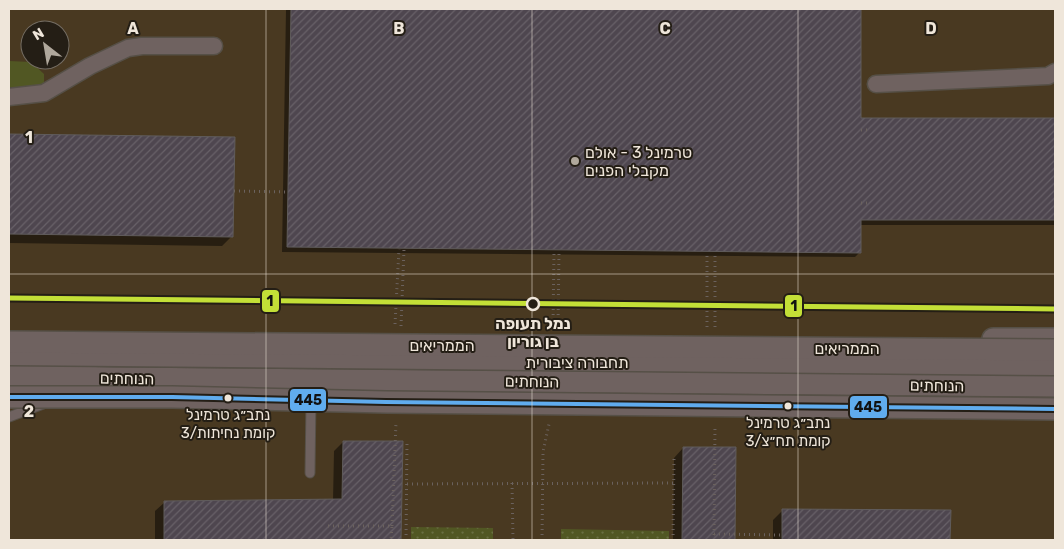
<svg xmlns="http://www.w3.org/2000/svg" width="1064" height="549" viewBox="0 0 1064 549" font-family="Rubik,'Noto Sans Hebrew',sans-serif">
	<defs>
		<pattern id="park-dots" width="8" height="8" patternUnits="userSpaceOnUse" patternTransform="scale(1.25)"><rect width="8" height="8" fill="#515723"/><path d="M2 2h.1M6 6h.1" fill="none" stroke="#6a6f42" stroke-width="1.8" stroke-linecap="round"/></pattern>
		<pattern id="building-hatch" width="6" height="6" patternUnits="userSpaceOnUse" patternTransform="scale(1.25)"><rect width="6" height="6" fill="#4e464f"/><path d="M-1 1l2-2M0 6l6-6M5 7l2-2" fill="none" stroke="#686168"/></pattern>
	</defs>
	<rect width="100%" height="100%" fill="#3b3429"/>
	<!-- built -->
	<path fill="#493921" fill-rule="evenodd" d="M9 9H1055V540H9ZM30 30H60V60H30Z"/>
	<!-- grass -->
	<path fill="#515723" d="M9 61 31 62 44 74V84L31 87H9Z"/>
	<!-- park -->
	<path fill="url(#park-dots)" d="M411 527 493 528V540H411Z
		M561 529 669 531V540H561Z"/>
	<!-- shadow -->
	<path fill="#0007" d="M286 9H860V119H1055V225H860V252L855 257 282 252Z
		M9 135 233 138 232 236 222 246 9 243Z
		M343 442H401L400 540H155V511L165 502 333 501 334 451Z
		M683 448 734 449V540H673L674 458Z
		M783 510 950 511 949 540H773V520Z"/>
	<!-- building -->
	<path fill="url(#building-hatch)" stroke="#605c5c" d="M291 9H861V118H1055V220H861V253L287 247Z
		M9 134 235 137 233 237 9 234Z
		M343 441H403L401 540H164V501L342 499Z
		M683 447H736L735 540H682Z
		M782 509 951 510 950 540H782Z"/>
	<g fill="none" stroke-linecap="round" stroke-linejoin="round">
		<!-- service casing -->
		<g stroke="#565047" stroke-width="11">
			<path id="service" d="M9 417 43 404
				M310 473 311 400"/>
		</g>
		<!-- minor casing -->
		<g stroke="#565047" stroke-width="19">
			<path id="minor" d="M876 84 1048 76 1055 72
				M9 97 44 93 90 66 128 48 142 46H214"/>
		</g>
		<!-- tertiary casing -->
		<g stroke="#565047" stroke-width="24">
			<path id="tertiary" d="M993 339H1055
				M9 375 111 378 1055 386"/>
		</g>
		<!-- path -->
		<path stroke="#6b625e" stroke-width="3" stroke-dasharray="1 4" stroke-linecap="butt" d="M861 130H869
			M234 191 288 192
			M861 203H868
			M512 483 513 540
			M407 484 673 483
			M328 526H392L391 540
			M714 534 782 535
			M406 540 407 442
			M542 540 543 452 549 424
			M673 540 674 459"/>
		<!-- service -->
		<use href="#service" stroke="#6f6260" stroke-width="9"/>
		<!-- minor -->
		<use href="#minor" stroke="#6f6260" stroke-width="16"/>
		<!-- tertiary -->
		<use href="#tertiary" stroke="#6f6260" stroke-width="21"/>
		<!-- minor-bridge casing -->
		<g stroke="#565047" stroke-width="19" stroke-linecap="butt">
			<path id="minor-bridge" d="M9 357 1055 367"/>
		</g>
		<!-- tertiary-bridge casing -->
		<g stroke="#565047" stroke-width="24" stroke-linecap="butt">
			<path id="tertiary-bridge" d="M9 342 1055 350
				M9 397H172L386 402 1055 409"/>
		</g>
		<!-- path-bridge -->
		<path stroke="#6b625e" stroke-width="3" stroke-dasharray="1 4" stroke-linecap="butt" d="M395 324 399 249
			M553 325 554 251
			M558 325 559 251
			M401 326 404 249
			M707 327V252
			M715 327V252
			M392 526 396 422
			M714 540 715 425"/>
		<!-- minor-bridge -->
		<use href="#minor-bridge" stroke="#6f6260" stroke-width="16"/>
		<!-- tertiary-bridge -->
		<use href="#tertiary-bridge" stroke="#6f6260" stroke-width="21"/>
		<!-- bus-1 casing -->
		<g stroke="#241e15" stroke-width="8">
			<path id="bus-1" d="M9 397H172L386 402 1055 409"/>
		</g>
		<!-- bus-1 -->
		<use href="#bus-1" stroke="#60acee" stroke-width="4"/>
		<!-- rail-1 casing -->
		<g stroke="#241e15" stroke-width="9">
			<path id="rail-1" d="M9 298 1055 309"/>
		</g>
		<!-- rail-1 -->
		<use href="#rail-1" stroke="#c3df37" stroke-width="5"/>
	</g>
	<!-- grid -->
	<path fill="none" stroke="#efe6da" stroke-width="1" stroke-opacity="0.55" d="M266 9V540M532 9V540M798 9V540M9 274H1055"/>
	<!-- markers -->
	<circle fill="#b0a89c" stroke="#241e15" stroke-width="2" cx="575" cy="161" r="5"/>
	<circle fill="#241e15" stroke="#efe6da" stroke-width="2.5" cx="533" cy="304" r="6"/>
	<g fill="#efe6da" stroke="#241e15" stroke-width="2">
		<circle cx="228" cy="398" r="4.5"/>
		<circle cx="788" cy="406" r="4.5"/>
	</g>
	<g text-anchor="middle" stroke-width="4" stroke-linejoin="round" paint-order="stroke">
		<!-- bus labels -->
		<g font-size="15" fill="#efe6da" stroke="#241e15">
			<text x="228" y="420">נתב״ג טרמינל<tspan x="228" dy="18">3/קומת נחיתות</tspan></text>
			<text x="788" y="428">נתב״ג טרמינל<tspan x="788" dy="18">3/קומת תח״צ</tspan></text>
		</g>
		<!-- poi labels -->
		<g font-size="16" fill="#efe6da" stroke="#241e15" text-anchor="start">
			<text x="585" y="158">טרמינל 3 - אולם<tspan x="585" dy="18">מקבלי הפנים</tspan></text>
		</g>
		<!-- stop labels -->
		<g font-size="16" font-weight="bold" fill="#efe6da" stroke="#241e15">
			<text x="533" y="329">נמל תעופה<tspan x="533" dy="18">בן גוריון</tspan></text>
		</g>
		<!-- street labels -->
		<g font-size="16" fill="#efe6da" stroke="#241e15">
			<text x="442" y="351">הממריאים</text>
			<text x="847" y="354">הממריאים</text>
			<text x="577" y="368">תחבורה ציבורית</text>
			<text transform="translate(127 378) rotate(1)" y="6">הנוחתים</text>
			<text transform="translate(532 381) rotate(1)" y="6">הנוחתים</text>
			<text transform="translate(937 385) rotate(1)" y="6">הנוחתים</text>
		</g>
	</g>
	<g font-size="16" text-anchor="middle" font-weight="bold" fill="#efe6da" stroke="#241e15" stroke-width="4" stroke-linejoin="round" paint-order="stroke">
		<text x="133" y="34">A</text>
		<text x="399" y="34">B</text>
		<text x="665" y="34">C</text>
		<text x="931" y="34">D</text>
		<text x="29" y="143">1</text>
		<text x="29" y="417">2</text>
	</g>
	<g stroke="#241e15" stroke-width="2">
		<rect x="261" y="289" width="19" height="24" rx="5" fill="#c3df37"/>
		<rect x="784" y="294" width="19" height="24" rx="5" fill="#c3df37"/>
		<rect x="289" y="388" width="38" height="24" rx="5" fill="#60acee"/>
		<rect x="849" y="395" width="39" height="24" rx="5" fill="#60acee"/>
	</g>
	<g font-size="14" text-anchor="middle" font-weight="bold" fill="#111">
		<text x="270" y="306">1</text>
		<text x="794" y="311">1</text>
		<text x="308" y="405">445</text>
		<text x="868" y="412">445</text>
	</g>
	<!-- border -->
	<rect width="1064" height="549" fill="none" stroke="#efe6da" stroke-width="20"/>
	<!-- north arrow -->
	<g transform="translate(45 45) rotate(329)"><circle r="24" fill="#241e15" stroke="#756e64"/>
	<path d="M0-4L9 19L0 12L-9 19Z" fill="#b0a89c"/>
	<text y="-8" font-size="14" font-weight="bold" text-anchor="middle" fill="#efe6da">N</text>
	</g>
</svg>
